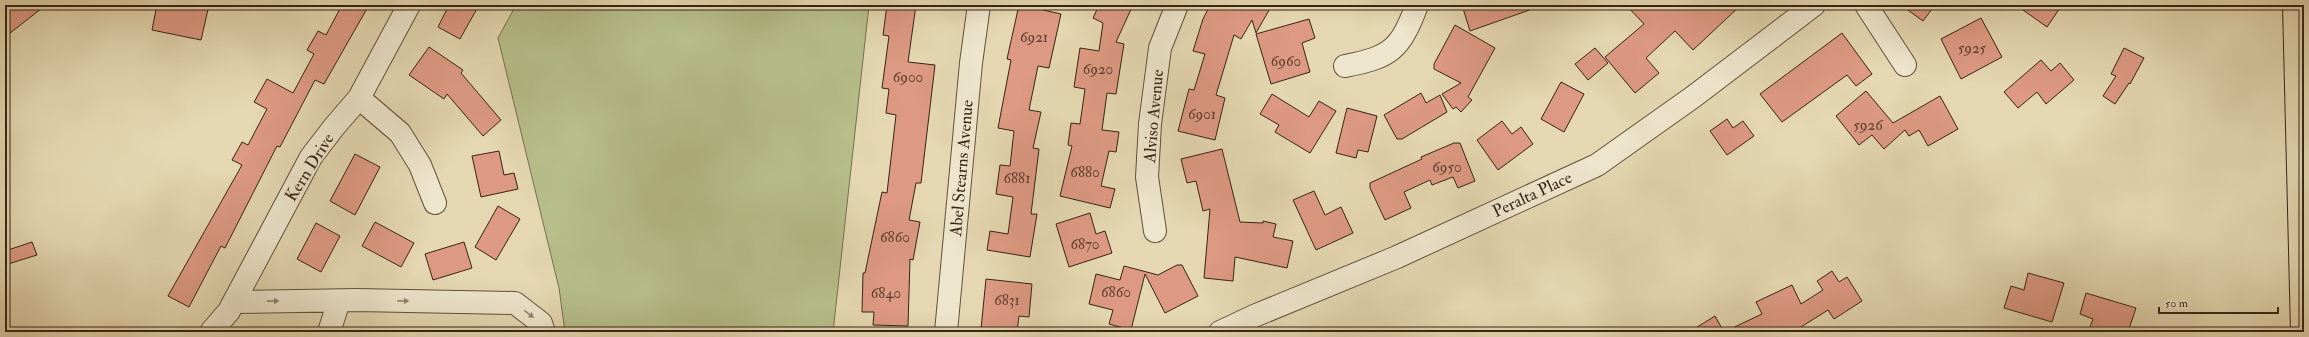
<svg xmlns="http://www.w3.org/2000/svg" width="2309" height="337" viewBox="0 0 2309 337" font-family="'IM FELL Double Pica',serif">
	<rect width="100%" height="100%" fill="#e4d7b1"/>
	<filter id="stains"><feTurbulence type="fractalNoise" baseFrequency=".005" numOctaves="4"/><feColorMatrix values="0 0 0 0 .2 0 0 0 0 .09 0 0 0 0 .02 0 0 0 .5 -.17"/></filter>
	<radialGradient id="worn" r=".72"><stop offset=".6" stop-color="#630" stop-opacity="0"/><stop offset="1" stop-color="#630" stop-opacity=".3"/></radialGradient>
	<!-- green -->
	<path fill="#b6be8a" stroke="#76714f" d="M516 5H869L833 332H565L559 288 498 38Z"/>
	<!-- building -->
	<path fill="#dd9983" stroke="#362414" d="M5 5H46L5 37Z
		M157 5H209L201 40 152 30Z
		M342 5H369L324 84 315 80 280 147 277 146 225 248 221 246 189 307 168 296 242 165 232 160 242 142 248 145 267 109 254 102 267 79 293 93 314 54 307 50 318 31 326 35Z
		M449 5H479L460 39 438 27Z
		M887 5H916L908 62 935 65 921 183H916L909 220 920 222 913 260 910 259 908 326 873 325 874 312H862L863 273H865L882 192 887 193 896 115 886 113 889 89 882 88 889 36 883 35Z
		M1019 5H1045L1043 10 1061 14 1049 68 1038 66 1029 110 1041 112 1033 148 1039 149 1031 214H1037L1030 257 987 250 990 231 1008 234 1013 197 996 194 1000 165 1010 166 1014 131 998 128 1011 60 1007 59Z
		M1099 5H1133L1116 42 1124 44 1116 94 1107 93 1102 130 1119 132 1116 152 1109 151 1101 186 1115 189 1110 208 1060 196 1072 146 1068 145 1071 123 1080 124 1085 89 1074 87 1080 48 1099 51 1103 23 1093 18Z
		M1210 5H1272L1256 33 1252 20 1241 39 1234 35 1216 95 1225 98 1215 140 1178 131 1189 89 1194 90 1205 54 1193 51 1203 19Z
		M1462 5H1538V7L1470 31Z
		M1626 5H1741L1693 50 1675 31 1646 58 1659 73 1635 93 1605 57 1644 24Z
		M1901 5H1935L1923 21Z
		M2016 5H2062L2047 27Z
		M1981 18 2002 57 1961 79 1941 39Z
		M1309 19 1315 38 1302 43 1310 72 1271 84 1256 34Z
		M1455 25 1495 48 1468 97 1472 100 1461 112 1456 107 1453 109 1442 94 1461 83 1434 69V64Z
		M1842 33 1872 74 1856 86 1847 75 1782 122 1760 94Z
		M429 47 463 70 461 73 501 120 483 136 447 94 444 99 409 75Z
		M1595 48 1608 63 1588 80 1575 64Z
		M2124 48 2144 58 2130 84 2129 83 2115 104 2103 96 2116 76 2111 74Z
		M2041 60 2051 71 2060 63 2074 80 2046 104 2037 92 2018 108 2004 92Z
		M1561 82 1584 94 1564 132 1541 119Z
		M1866 91 1893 123 1940 96 1958 129 1928 146 1919 130 1909 136 1905 130 1884 149 1872 135 1859 145 1836 116Z
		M1421 93 1426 103 1440 95 1447 112 1402 139H1397L1384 115Z
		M1272 94 1309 117 1319 101 1336 111 1310 153 1275 132 1279 125 1260 114Z
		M1347 108 1377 116 1368 152 1358 150 1356 158 1336 153Z
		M1727 119 1733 128 1743 121 1754 136 1727 155 1710 131Z
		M1502 121 1512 134 1521 127 1533 144 1498 170 1477 140Z
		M1454 143H1460L1475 181 1458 188 1453 177 1432 185 1430 180 1404 192 1411 208 1385 220 1370 188V183L1422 159 1421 157Z
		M1222 149 1240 222 1263 223V221L1276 224 1273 237 1293 241 1287 268 1235 257 1233 281 1204 278 1210 209 1203 211 1196 181 1187 183 1181 159Z
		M499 151 504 175 514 173 518 189 481 197 472 156Z
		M355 154 380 167 355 215 330 201Z
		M1314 191 1325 215 1341 207 1353 233 1316 250 1293 200Z
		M498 206 520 219 496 260 475 247Z
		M1090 213 1096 234 1105 231 1112 253 1069 267 1056 224Z
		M375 222 414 243 401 267 362 246Z
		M316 223 340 236 321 272 297 259Z
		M32 242 37 255 8 264 5 251Z
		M464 242 472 268 433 280 425 254Z
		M1177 265H1182L1198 296 1165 313 1145 274 1131 330 1109 324 1113 310 1089 304 1096 274 1120 280 1124 266 1158 275Z
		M1832 271 1839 282 1847 277 1862 301 1834 319 1828 310 1793 332H1689L1715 316 1724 332 1762 314 1756 302 1792 285 1801 304 1823 290 1817 281Z
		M2028 273 2064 283 2052 322 2004 308 2011 286 2024 290Z
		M986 279 1032 284 1029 317 1019 316 1017 332 981 329Z
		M2086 293 2136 308 2128 332H2107L2090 327 2093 319 2080 314Z"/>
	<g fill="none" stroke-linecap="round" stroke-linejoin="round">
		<!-- minor casing -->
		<g stroke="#62513b" stroke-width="24">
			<path id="minor" d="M1866 5 1905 65
				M1345 66C1391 57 1400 50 1417 5
				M359 98 400 133 420 165 435 203
				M1155 231 1147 177 1150 124 1160 48 1177 5
				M234 302 357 300 515 303 541 323 544 332
				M211 332 229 311 311 157 334 127 359 98 409 5
				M329 332 339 301
				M946 332 971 63 979 5
				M1220 332 1254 316 1397 257 1597 165 1693 97 1814 5"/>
		</g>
		<!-- major casing -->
		<g stroke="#362414" stroke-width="24">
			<path id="major" d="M2294 5 2302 332"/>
		</g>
		<!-- minor -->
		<use href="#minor" stroke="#ede5cc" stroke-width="22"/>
		<!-- major -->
		<use href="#major" stroke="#e4d7b1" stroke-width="22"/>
	</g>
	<!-- one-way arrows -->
	<defs><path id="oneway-solid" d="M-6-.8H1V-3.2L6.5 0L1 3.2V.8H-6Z"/></defs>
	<g fill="#928470">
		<use href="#oneway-solid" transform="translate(273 301) rotate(-1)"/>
		<use href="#oneway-solid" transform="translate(403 301) rotate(1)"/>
		<use href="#oneway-solid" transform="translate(529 314) rotate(38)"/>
	</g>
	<g text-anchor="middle" stroke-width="4" stroke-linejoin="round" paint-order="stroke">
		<!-- number labels -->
		<g font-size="15" fill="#604130">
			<text x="1034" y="42">6921</text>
			<text x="1972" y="53">5925</text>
			<text x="1286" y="66">6960</text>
			<text x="1098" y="74">6920</text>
			<text x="908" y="82">6900</text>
			<text x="1202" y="119">6901</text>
			<text x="1868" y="130">5926</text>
			<text x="1447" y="172">6950</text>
			<text x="1085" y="177">6880</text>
			<text x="1017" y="183">6881</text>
			<text x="895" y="242">6860</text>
			<text x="1085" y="249">6870</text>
			<text x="1116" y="297">6860</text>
			<text x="886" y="298">6840</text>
			<text x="1007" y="305">6831</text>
		</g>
		<!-- street labels -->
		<g font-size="17" fill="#362414" stroke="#ede5cc">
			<text transform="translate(1153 116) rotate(-85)" y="6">Alviso Avenue</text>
			<text transform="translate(309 167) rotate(-58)" y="6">Kern Drive</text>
			<text transform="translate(961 168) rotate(-85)" y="6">Abel Stearns Avenue</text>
			<text transform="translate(1532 194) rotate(-25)" y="6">Peralta Place</text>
		</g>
	</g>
	<!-- margin -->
	<rect width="2309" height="337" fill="none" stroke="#e4d7b1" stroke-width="20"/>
	<rect x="6" y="6" width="2297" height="325" fill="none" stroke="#362414" stroke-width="2"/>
	<rect x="10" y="10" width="2289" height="317" fill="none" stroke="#362414"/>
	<!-- scale -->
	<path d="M2159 307v6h119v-6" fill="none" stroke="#362414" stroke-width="2"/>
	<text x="2165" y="307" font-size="12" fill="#362414" stroke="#ede5cc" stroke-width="3" paint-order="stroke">50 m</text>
	<rect width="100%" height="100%" filter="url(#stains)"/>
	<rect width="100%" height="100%" fill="url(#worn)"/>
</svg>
